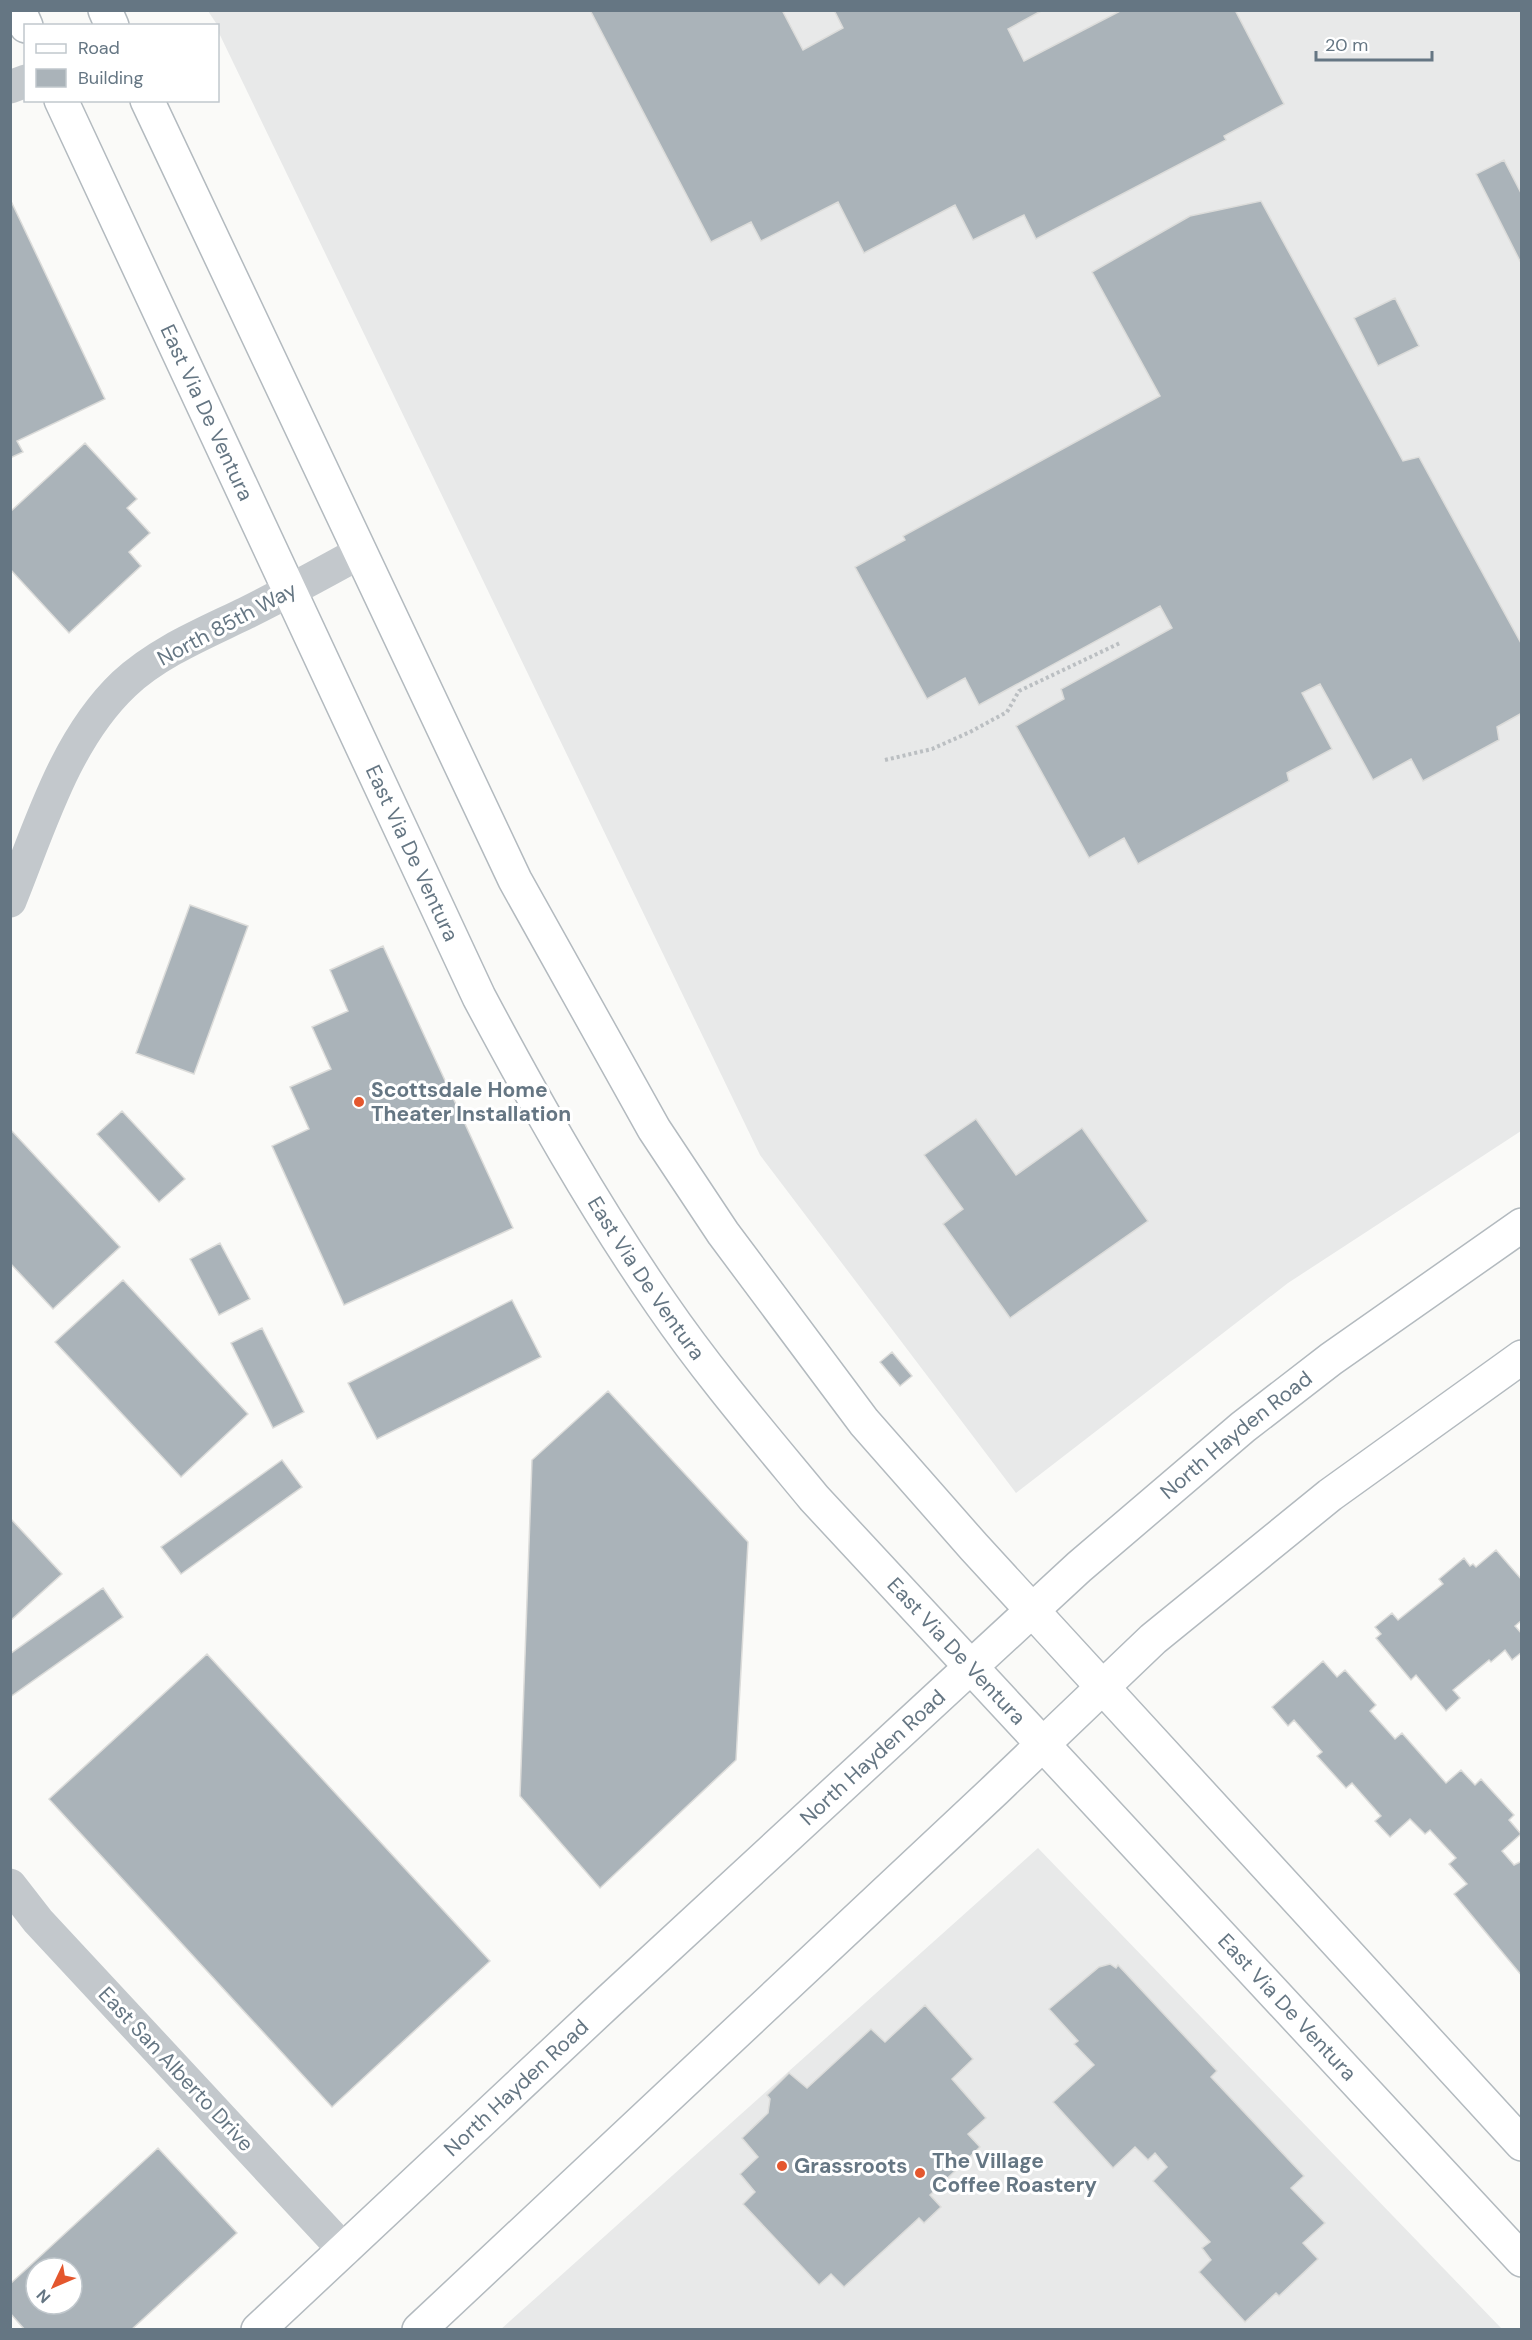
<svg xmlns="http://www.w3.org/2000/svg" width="1532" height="2340" viewBox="0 0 1532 2340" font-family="'DM Sans',sans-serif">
	<rect width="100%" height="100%" fill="#fafaf8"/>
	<!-- built -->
	<path fill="#e8e9e9" d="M208 11H1521V1131L1288 1283 1016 1493 760 1155 218 31V26Z
		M1038 1848 1502 2329 500 2330Z"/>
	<!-- building -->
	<path fill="#aab3b9" stroke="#dcdcda" stroke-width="1.5" fill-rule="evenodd" d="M590 10H782L803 50 843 28 834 10H1043L1008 29 1024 61 1122 10H1235L1284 104 1224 136 1226 140 1036 239 1024 215 973 240 955 205 864 253 838 202 761 241 751 222 711 242Z
		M1504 160 1522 195V265L1476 174Z
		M10 199 105 399 17 441 23 452 10 458Z
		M1261 201 1403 461 1419 457 1522 645V713L1497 727 1499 740 1423 781 1411 759 1373 780 1320 684 1302 693 1332 749 1287 773 1289 781 1138 864 1124 838 1089 858 1016 726 1064 699 1061 689 1172 628 1160 606 979 705 965 678 927 699 855 567 905 540 903 536 1160 396 1092 272 1190 216Z
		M1395 298 1419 346 1378 366 1354 318Z
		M85 443 137 499 127 508 150 533 129 552 141 566 69 633 10 569V512Z
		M190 905 248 926 194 1074 136 1053Z
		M383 946 513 1228 344 1305 272 1146 309 1129 290 1087 331 1069 312 1027 348 1011 330 970Z
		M122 1111 185 1179 159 1202 97 1134Z
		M976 1119 1016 1175 1082 1128 1148 1221 1010 1318 943 1224 963 1209 924 1155Z
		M10 1129 120 1247 53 1309 10 1263Z
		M220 1243 250 1299 219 1315 190 1259Z
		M123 1280 248 1414 181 1477 55 1342Z
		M512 1300 541 1357 377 1439 348 1383Z
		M262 1328 304 1412 273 1428 231 1343Z
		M892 1352 912 1376 900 1386 880 1362Z
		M608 1391 748 1542 736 1760 600 1888 520 1796 532 1460Z
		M282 1460 302 1487 181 1574 161 1547Z
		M10 1518 62 1574 10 1621Z
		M1496 1550 1522 1580V1620L1515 1626 1522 1634V1652L1512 1660 1505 1650 1491 1662 1489 1660 1453 1690 1460 1698 1446 1711 1416 1675 1411 1680 1376 1638 1381 1634 1375 1627 1392 1613 1398 1620 1443 1584 1439 1579 1464 1558 1470 1566 1473 1564 1476 1567Z
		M103 1588 123 1617 10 1697V1654Z
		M207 1654 490 1961 332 2107 49 1799Z
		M1323 1661 1337 1677 1345 1670 1376 1705 1370 1711 1395 1739 1402 1733 1446 1783 1461 1770 1475 1785 1481 1779 1514 1815 1509 1820 1521 1834 1502 1851 1514 1865 1522 1861V1976L1454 1894 1467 1884 1449 1864 1456 1858 1430 1830 1425 1834 1410 1819 1390 1837 1375 1821 1381 1816 1352 1783 1346 1788 1317 1756 1322 1752 1294 1720 1288 1726 1272 1707Z
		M1110 1964 1116 1968 1118 1965 1217 2071 1211 2077 1304 2176 1291 2188 1325 2223 1303 2243 1318 2259 1279 2296 1276 2293 1245 2322 1199 2272 1211 2260 1202 2248 1210 2242 1153 2181 1167 2167 1155 2153 1148 2160 1135 2147 1113 2168 1053 2102 1094 2065 1074 2044 1078 2041 1049 2009 1099 1967Z
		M925 2005 973 2059 952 2079 986 2118 968 2134 980 2147 930 2195 941 2207 924 2223 919 2218 844 2287 831 2274 819 2285 743 2204 755 2192 740 2174 758 2157 742 2138 768 2113 770 2099 767 2095 789 2073 807 2088 871 2029 885 2042Z
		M158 2148 237 2233 131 2330H25L10 2313V2284ZM36 2268H72V2304H36Z"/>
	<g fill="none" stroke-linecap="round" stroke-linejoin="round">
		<!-- secondary casing -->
		<g stroke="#b3babf" stroke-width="36">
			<g id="secondary">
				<path d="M19 10 26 26"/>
				<path d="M105 10 112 26"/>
				<path id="s1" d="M61 100 479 997C535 1102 594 1207 662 1305 708 1372 762 1435 814 1498L1522 2260"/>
				<path d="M147 100 515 880 654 1129 723 1233 864 1422 974 1547 1522 2144"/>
				<path id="s2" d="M258 2330 608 2002 1079 1567 1243 1427 1331 1359 1522 1225"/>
				<path d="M419 2330 995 1790 1153 1639 1330 1495 1522 1357"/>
			</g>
		</g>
		<!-- path -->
		<path stroke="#bbbfc2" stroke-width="4" stroke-dasharray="3 3" stroke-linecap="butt" d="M885 760 932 749 970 732 1007 712 1019 691 1120 643"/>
		<!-- minor -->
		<path stroke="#c3c8cc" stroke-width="33" d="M10 87 26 81
			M10 901C40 827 65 740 124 684 158 652 205 633 246 613 284 594 321 574 359 553
			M10 1885 38 1921 344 2250"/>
		<!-- secondary -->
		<use href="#secondary" stroke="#fff" stroke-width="33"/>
	</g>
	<!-- markers -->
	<g fill="#e4572e" stroke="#fff" stroke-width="2">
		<circle cx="359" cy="1102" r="6"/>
		<circle cx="782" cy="2166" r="6"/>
		<circle cx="920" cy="2173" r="6"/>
	</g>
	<g text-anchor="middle" stroke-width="6" stroke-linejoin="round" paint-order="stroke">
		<!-- street labels -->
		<g font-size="21" fill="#657683" stroke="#fff">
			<text dy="7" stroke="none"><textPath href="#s1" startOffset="345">East Via De Ventura</textPath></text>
			<text transform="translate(227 624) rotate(-28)" y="7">North 85th Way</text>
			<text dy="7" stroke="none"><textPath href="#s1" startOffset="831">East Via De Ventura</textPath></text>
			<text dy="7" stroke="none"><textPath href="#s1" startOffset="1317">East Via De Ventura</textPath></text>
			<text dy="7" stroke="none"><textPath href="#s2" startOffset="1326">North Hayden Road</textPath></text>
			<text dy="7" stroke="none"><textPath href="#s1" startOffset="1803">East Via De Ventura</textPath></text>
			<text dy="7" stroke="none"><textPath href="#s2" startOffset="840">North Hayden Road</textPath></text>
			<text dy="7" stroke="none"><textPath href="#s1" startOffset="2289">East Via De Ventura</textPath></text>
			<text transform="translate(176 2069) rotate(47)" y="7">East San Alberto Drive</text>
			<text dy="7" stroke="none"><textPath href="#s2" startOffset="354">North Hayden Road</textPath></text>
		</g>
		<!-- poi labels -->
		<g font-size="21" font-weight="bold" fill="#657683" stroke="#fff" text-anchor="start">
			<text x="371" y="1097">Scottsdale Home<tspan x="371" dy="24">Theater Installation</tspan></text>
			<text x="932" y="2168">The Village<tspan x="932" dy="24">Coffee Roastery</tspan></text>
			<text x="794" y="2173">Grassroots</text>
		</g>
	</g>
	<!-- border -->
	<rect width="1532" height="2340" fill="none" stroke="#657683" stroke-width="24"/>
	<!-- legend -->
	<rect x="24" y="24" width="195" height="78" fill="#ffffff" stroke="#c1c8cd" stroke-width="1.5"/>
	<rect x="36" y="44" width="30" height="9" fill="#ffffff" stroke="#c1c8cd" stroke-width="1.5"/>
	<text x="78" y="54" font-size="18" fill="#657683">Road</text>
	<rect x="36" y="69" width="30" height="18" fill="#aab3b9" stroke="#c1c8cd" stroke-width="1.5"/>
	<text x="78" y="84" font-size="18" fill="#657683">Building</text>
	<!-- north arrow -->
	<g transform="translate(54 2286) rotate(226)"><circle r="28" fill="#ffffff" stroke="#c1c8cd" stroke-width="1.5"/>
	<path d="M0-4.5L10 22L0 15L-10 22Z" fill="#e4572e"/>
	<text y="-9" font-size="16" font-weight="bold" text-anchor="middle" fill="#657683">N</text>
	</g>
	<!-- scale -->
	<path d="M1316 51v9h116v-9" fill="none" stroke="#657683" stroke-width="3"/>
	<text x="1325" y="51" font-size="18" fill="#657683" stroke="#ffffff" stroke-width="4.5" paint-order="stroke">20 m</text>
</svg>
